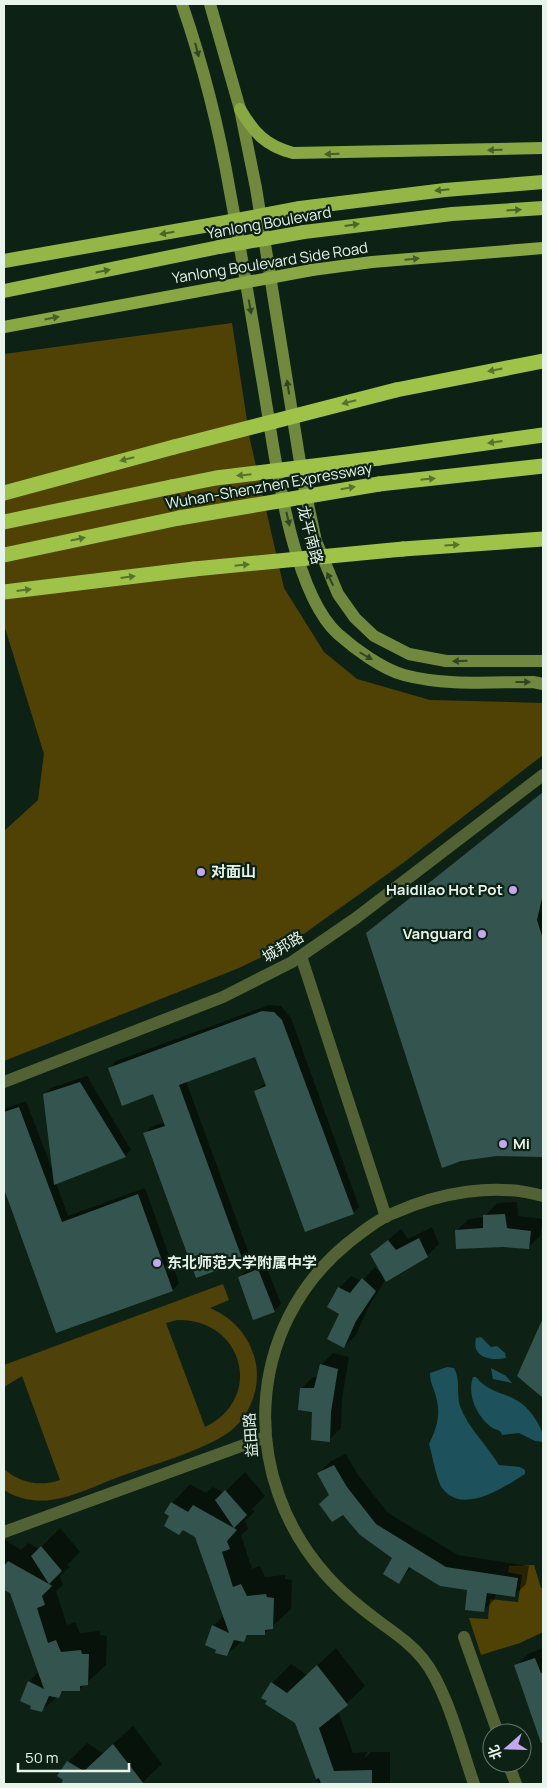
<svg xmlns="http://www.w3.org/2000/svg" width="547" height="1788" viewBox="0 0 547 1788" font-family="Manrope,'Noto Sans SC',sans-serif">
	<rect width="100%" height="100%" fill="#0d2214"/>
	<!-- green -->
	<path fill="#4e4109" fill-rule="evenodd" d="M223 1284 229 1300 210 1308C231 1317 247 1333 254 1356 262 1381 253 1411 234 1428 211 1449 147 1466 116 1478 95 1486 73 1497 51 1500 36 1502 17 1499 4 1490V1469C20 1483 40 1487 60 1480L22 1376 4 1387V1365ZM177 1320C243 1318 265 1398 205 1427L166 1323Z"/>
	<!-- forest -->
	<path fill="#504205" d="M232 323 250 440 284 588 324 652 357 679 430 700 543 703V755L403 863 291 943 239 968 4 1061V831L38 800 44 754 4 625V354Z
		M534 1565 541 1588H543V1632L520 1643 481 1655 469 1618 488 1619 490 1599 518 1602 522 1575 508 1572 509 1566Z"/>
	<!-- water -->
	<path fill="#1d515b" d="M481 1337 491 1347 497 1346 505 1353 506 1358C492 1361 471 1358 476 1338Z
		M447 1367 454 1368C461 1380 456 1393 460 1406 468 1428 487 1445 499 1465L520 1467 525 1470V1474C504 1487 463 1516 442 1488 437 1481 432 1454 429 1444 437 1428 441 1414 436 1397 434 1388 430 1383 430 1373Z
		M491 1368 506 1376 512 1383 493 1379Z
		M473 1377H476C494 1399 517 1389 536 1420 541 1429 543 1431 543 1442L535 1441 519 1433 502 1435C500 1428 496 1431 491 1427 476 1415 467 1395 473 1377Z"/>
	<!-- shadow -->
	<path fill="#0007" d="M543 792V1157L533 1155 376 925Z
		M269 1005 281 1006 291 1018 359 1207 353 1213 255 1091 266 1083 256 1056 186 1081 249 1254 242 1260 145 1134 151 1127 165 1122 154 1093 110 1068 116 1061Z
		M87 1076 131 1150 125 1156 56 1183 68 1216 145 1188 179 1283 173 1290 57 1332 4 1185V1109L26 1101 54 1174 44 1095 51 1088Z
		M517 1202 518 1216 543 1219 540 1236 528 1248 456 1231 469 1219 484 1217 497 1203Z
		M432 1227 439 1244 427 1256 385 1280 368 1308 356 1335 344 1347 339 1288 351 1276 362 1281 375 1267 381 1273 371 1254 401 1229 408 1239Z
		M265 1263 281 1304 274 1311 239 1277 246 1271Z
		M543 1321V1399L533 1385 518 1375Z
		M333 1353 349 1357 342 1399 341 1428 329 1440 301 1389 313 1377H318L321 1365Z
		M346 1454 358 1475 388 1513 458 1555 529 1566 526 1584 514 1596 496 1593 495 1599 483 1611 468 1589 412 1567 398 1582 394 1557 330 1494 319 1473 331 1461Z
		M245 1472 265 1496 252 1509 255 1511 245 1521 248 1529 241 1535 252 1569 260 1566 265 1577 285 1575V1579L292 1580 291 1609 264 1634H250L226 1655 207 1645 213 1626 224 1615 196 1536 170 1515 172 1503 190 1484 206 1493 213 1487 224 1493Z
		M60 1528 80 1552 67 1565 70 1567 60 1576 63 1585 56 1591 67 1625 75 1622 80 1633 100 1631V1635L107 1636 106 1665 79 1690H65L41 1711 33 1706 29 1682 39 1671 11 1592 4 1588V1542L5 1540 21 1550 28 1543 39 1549Z
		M336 1648 365 1686 338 1711 353 1753 367 1752 364 1759 371 1752H390V1784H319L296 1722 272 1683 291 1664 307 1675Z
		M543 1648V1746L516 1666 528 1654Z
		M133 1726 162 1764 141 1784H67L63 1782 68 1762 87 1743 103 1753Z"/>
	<!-- building -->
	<path fill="#34544f" d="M543 792V894L537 920 543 939V1157L497 1156 461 1161 442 1168 366 933Z
		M262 1011 274 1012 282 1020 354 1214 305 1232 254 1091 266 1086 255 1057 179 1085 243 1261 196 1278 143 1133 165 1126 153 1094 122 1106 108 1068Z
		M80 1082 126 1157 54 1185 43 1094Z
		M19 1107 62 1222 138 1194 173 1291 56 1333 4 1189V1112Z
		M505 1214 507 1228 531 1231 529 1249 503 1247 456 1249 455 1230 483 1228V1215Z
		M419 1238 428 1257 386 1282 370 1254 388 1240 396 1250Z
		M258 1269 275 1312 253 1320 238 1277Z
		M362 1278 376 1291 356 1321 344 1348 327 1339 339 1314 327 1307 338 1287 350 1293Z
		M543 1318V1398L517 1376Z
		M320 1364 338 1369 331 1412 330 1442 311 1440 312 1412 298 1410 300 1388H314Z
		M334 1465 347 1487 376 1524 446 1567 518 1578 515 1597 487 1593 484 1612 465 1610 467 1590 440 1586 409 1567 399 1584 383 1574 392 1558 360 1535 343 1515 332 1522 319 1504 329 1495 317 1473Z
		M225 1490 247 1515 234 1528 237 1530 227 1541 230 1549 222 1552 233 1587 241 1584 247 1596 266 1594 267 1597 274 1598 273 1629 265 1630V1635H247L244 1642 234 1640 227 1656 215 1653 216 1650 205 1645 212 1625 229 1633 195 1537 183 1530 179 1535 164 1526 169 1516 164 1513 171 1502 188 1512 193 1505 234 1528 215 1500Z
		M41 1546 62 1571 49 1584 52 1586 42 1596 45 1605 37 1608 48 1643 56 1640 61 1652 81 1650 82 1654H89L88 1685 80 1686V1691H62L59 1698 49 1696 42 1712 30 1709 31 1706 20 1701 28 1681 44 1689 10 1593 4 1590V1566L8 1561 49 1584 31 1556Z
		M535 1658 541 1673 543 1672V1743H541L514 1665Z
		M317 1665 348 1705 319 1728 334 1771 372 1770V1784H321L319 1778 316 1779 295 1723 265 1704 267 1701 261 1698 271 1682 287 1693Z
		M113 1744 144 1784H61L63 1780 57 1776 67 1761 84 1771Z"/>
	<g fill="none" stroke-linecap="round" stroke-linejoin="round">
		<!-- minor -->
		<path stroke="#536235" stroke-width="12" d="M464 1637 498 1733
			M508 1763 516 1784"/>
		<!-- tertiary -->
		<path stroke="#536235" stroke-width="12" d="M301 956 386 1217
			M4 1082 223 997 292 962 356 918 543 775
			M4 1532 266 1437
			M474 1784C461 1747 447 1689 423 1659 411 1644 396 1634 381 1623 362 1609 342 1593 327 1576 239 1478 244 1328 348 1243 362 1232 378 1219 394 1213 438 1193 495 1182 543 1196"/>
		<!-- secondary -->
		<path stroke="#71893f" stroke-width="12" d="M182 4C203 65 219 128 230 192 242 256 252 320 263 384 274 448 290 591 338 634 355 649 382 669 404 675 445 686 491 682 533 682L543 684
			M210 4 240 109 256 188 303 481 316 541 338 594 355 618 374 636 409 654 446 661H543"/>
		<!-- primary -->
		<path stroke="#89a844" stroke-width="12" d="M240 109C254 133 266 146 293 153L543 148
			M312 270 372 262 543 248
			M4 327 226 286"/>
		<!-- trunk -->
		<path stroke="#94b646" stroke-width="14" d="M300 208 445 190 543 182
			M304 232 452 214 543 208
			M4 261 215 224
			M4 291 219 247"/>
		<!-- motorway -->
		<path stroke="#9fc349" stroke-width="15" d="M396 390 543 361
			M379 458 543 435
			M379 484 543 466
			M4 493 174 447
			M4 522 171 487
			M403 549 543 539
			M4 555 179 518
			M4 592 194 569"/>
		<!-- primary-bridge -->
		<path stroke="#89a844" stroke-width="12" d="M226 286 312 270"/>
		<!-- trunk-bridge -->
		<path stroke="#94b646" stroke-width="14" d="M215 224 300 208
			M219 247 304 232"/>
		<!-- motorway-bridge -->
		<path stroke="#9fc349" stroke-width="15" d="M174 447 396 390
			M171 487 216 478 379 458
			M179 518 379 484
			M194 569 403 549"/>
	</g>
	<!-- one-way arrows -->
	<defs><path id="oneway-solid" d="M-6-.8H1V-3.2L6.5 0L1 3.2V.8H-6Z" transform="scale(1.25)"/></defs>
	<g fill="#304623">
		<use href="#oneway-solid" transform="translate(197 50) rotate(75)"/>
		<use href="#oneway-solid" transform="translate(250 307) rotate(80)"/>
		<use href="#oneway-solid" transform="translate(288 387) rotate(-99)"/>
		<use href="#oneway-solid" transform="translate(288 519) rotate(77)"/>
		<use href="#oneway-solid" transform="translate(330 579) rotate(-116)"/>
		<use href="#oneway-solid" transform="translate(366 656) rotate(30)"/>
		<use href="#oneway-solid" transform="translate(460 661) rotate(179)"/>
		<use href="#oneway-solid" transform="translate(523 682)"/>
	</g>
	<g fill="#455e2a">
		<use href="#oneway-solid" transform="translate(495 150) rotate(178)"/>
		<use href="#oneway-solid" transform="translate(332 154) rotate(178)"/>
		<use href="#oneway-solid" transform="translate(412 259) rotate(-5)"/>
		<use href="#oneway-solid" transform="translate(52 318) rotate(-11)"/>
	</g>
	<g fill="#4a652a">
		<use href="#oneway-solid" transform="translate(442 190) rotate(174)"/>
		<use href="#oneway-solid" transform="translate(514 210) rotate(-3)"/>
		<use href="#oneway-solid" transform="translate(352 225) rotate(-8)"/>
		<use href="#oneway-solid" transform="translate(167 233) rotate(170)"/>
		<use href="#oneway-solid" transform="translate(103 271) rotate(-11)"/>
	</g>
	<g fill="#56722e">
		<use href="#oneway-solid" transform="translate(495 370) rotate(169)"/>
		<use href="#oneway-solid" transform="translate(349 402) rotate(166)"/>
		<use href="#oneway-solid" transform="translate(495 442) rotate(172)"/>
		<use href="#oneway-solid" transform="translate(127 459) rotate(166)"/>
		<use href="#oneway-solid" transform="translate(244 475) rotate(174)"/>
		<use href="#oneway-solid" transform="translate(428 479) rotate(-6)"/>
		<use href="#oneway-solid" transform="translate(348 488) rotate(-10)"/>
		<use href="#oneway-solid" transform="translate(78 539) rotate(-12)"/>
		<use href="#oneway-solid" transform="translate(452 545) rotate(-4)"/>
		<use href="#oneway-solid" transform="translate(242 565) rotate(-6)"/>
		<use href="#oneway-solid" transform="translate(128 577) rotate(-7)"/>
		<use href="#oneway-solid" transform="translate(24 590) rotate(-7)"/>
	</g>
	<!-- markers -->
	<g fill="#c4a7f1" stroke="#0d2214" stroke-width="2">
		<circle cx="201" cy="872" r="5"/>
		<circle cx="513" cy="890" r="5"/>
		<circle cx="482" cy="934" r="5"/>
		<circle cx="503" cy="1144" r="5"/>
		<circle cx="157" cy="1263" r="5"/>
	</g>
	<g text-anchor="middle" stroke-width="4.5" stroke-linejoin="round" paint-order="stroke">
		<!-- street labels -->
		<g font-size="15" fill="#e7f4ea" stroke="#0d2214">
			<text transform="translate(269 223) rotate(-10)" y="5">Yanlong Boulevard</text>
			<text transform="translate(270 263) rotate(-9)" y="5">Yanlong Boulevard Side Road</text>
			<text transform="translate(269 486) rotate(-10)" y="5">Wuhan-Shenzhen Expressway</text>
			<text transform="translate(310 535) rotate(75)" y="5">龙平南路</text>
			<text transform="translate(283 947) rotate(-31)" y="5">城邦路</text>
			<text transform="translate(251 1435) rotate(-94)" y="5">益田路</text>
		</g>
		<!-- poi labels -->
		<g font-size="15" font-weight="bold" fill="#e7f4ea" stroke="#0d2214" text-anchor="start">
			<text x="211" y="877">对面山</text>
			<text x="503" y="895" text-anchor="end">Haidilao Hot Pot</text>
			<text x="472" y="939" text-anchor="end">Vanguard</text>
			<text x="513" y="1149">Mi</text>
			<text x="167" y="1268">东北师范大学附属中学</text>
		</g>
	</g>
	<!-- border -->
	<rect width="547" height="1788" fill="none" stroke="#e7f4ea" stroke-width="10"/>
	<!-- north arrow -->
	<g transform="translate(507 1748) rotate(250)"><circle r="24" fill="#0d2214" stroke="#64766a"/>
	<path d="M0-4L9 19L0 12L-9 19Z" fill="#c4a7f1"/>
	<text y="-8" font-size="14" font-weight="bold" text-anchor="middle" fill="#e7f4ea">北</text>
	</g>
	<!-- scale -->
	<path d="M18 1763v8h111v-8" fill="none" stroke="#e7f4ea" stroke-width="2.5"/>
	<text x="25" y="1763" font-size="15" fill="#e7f4ea" stroke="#0d2214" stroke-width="4" paint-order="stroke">50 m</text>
</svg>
